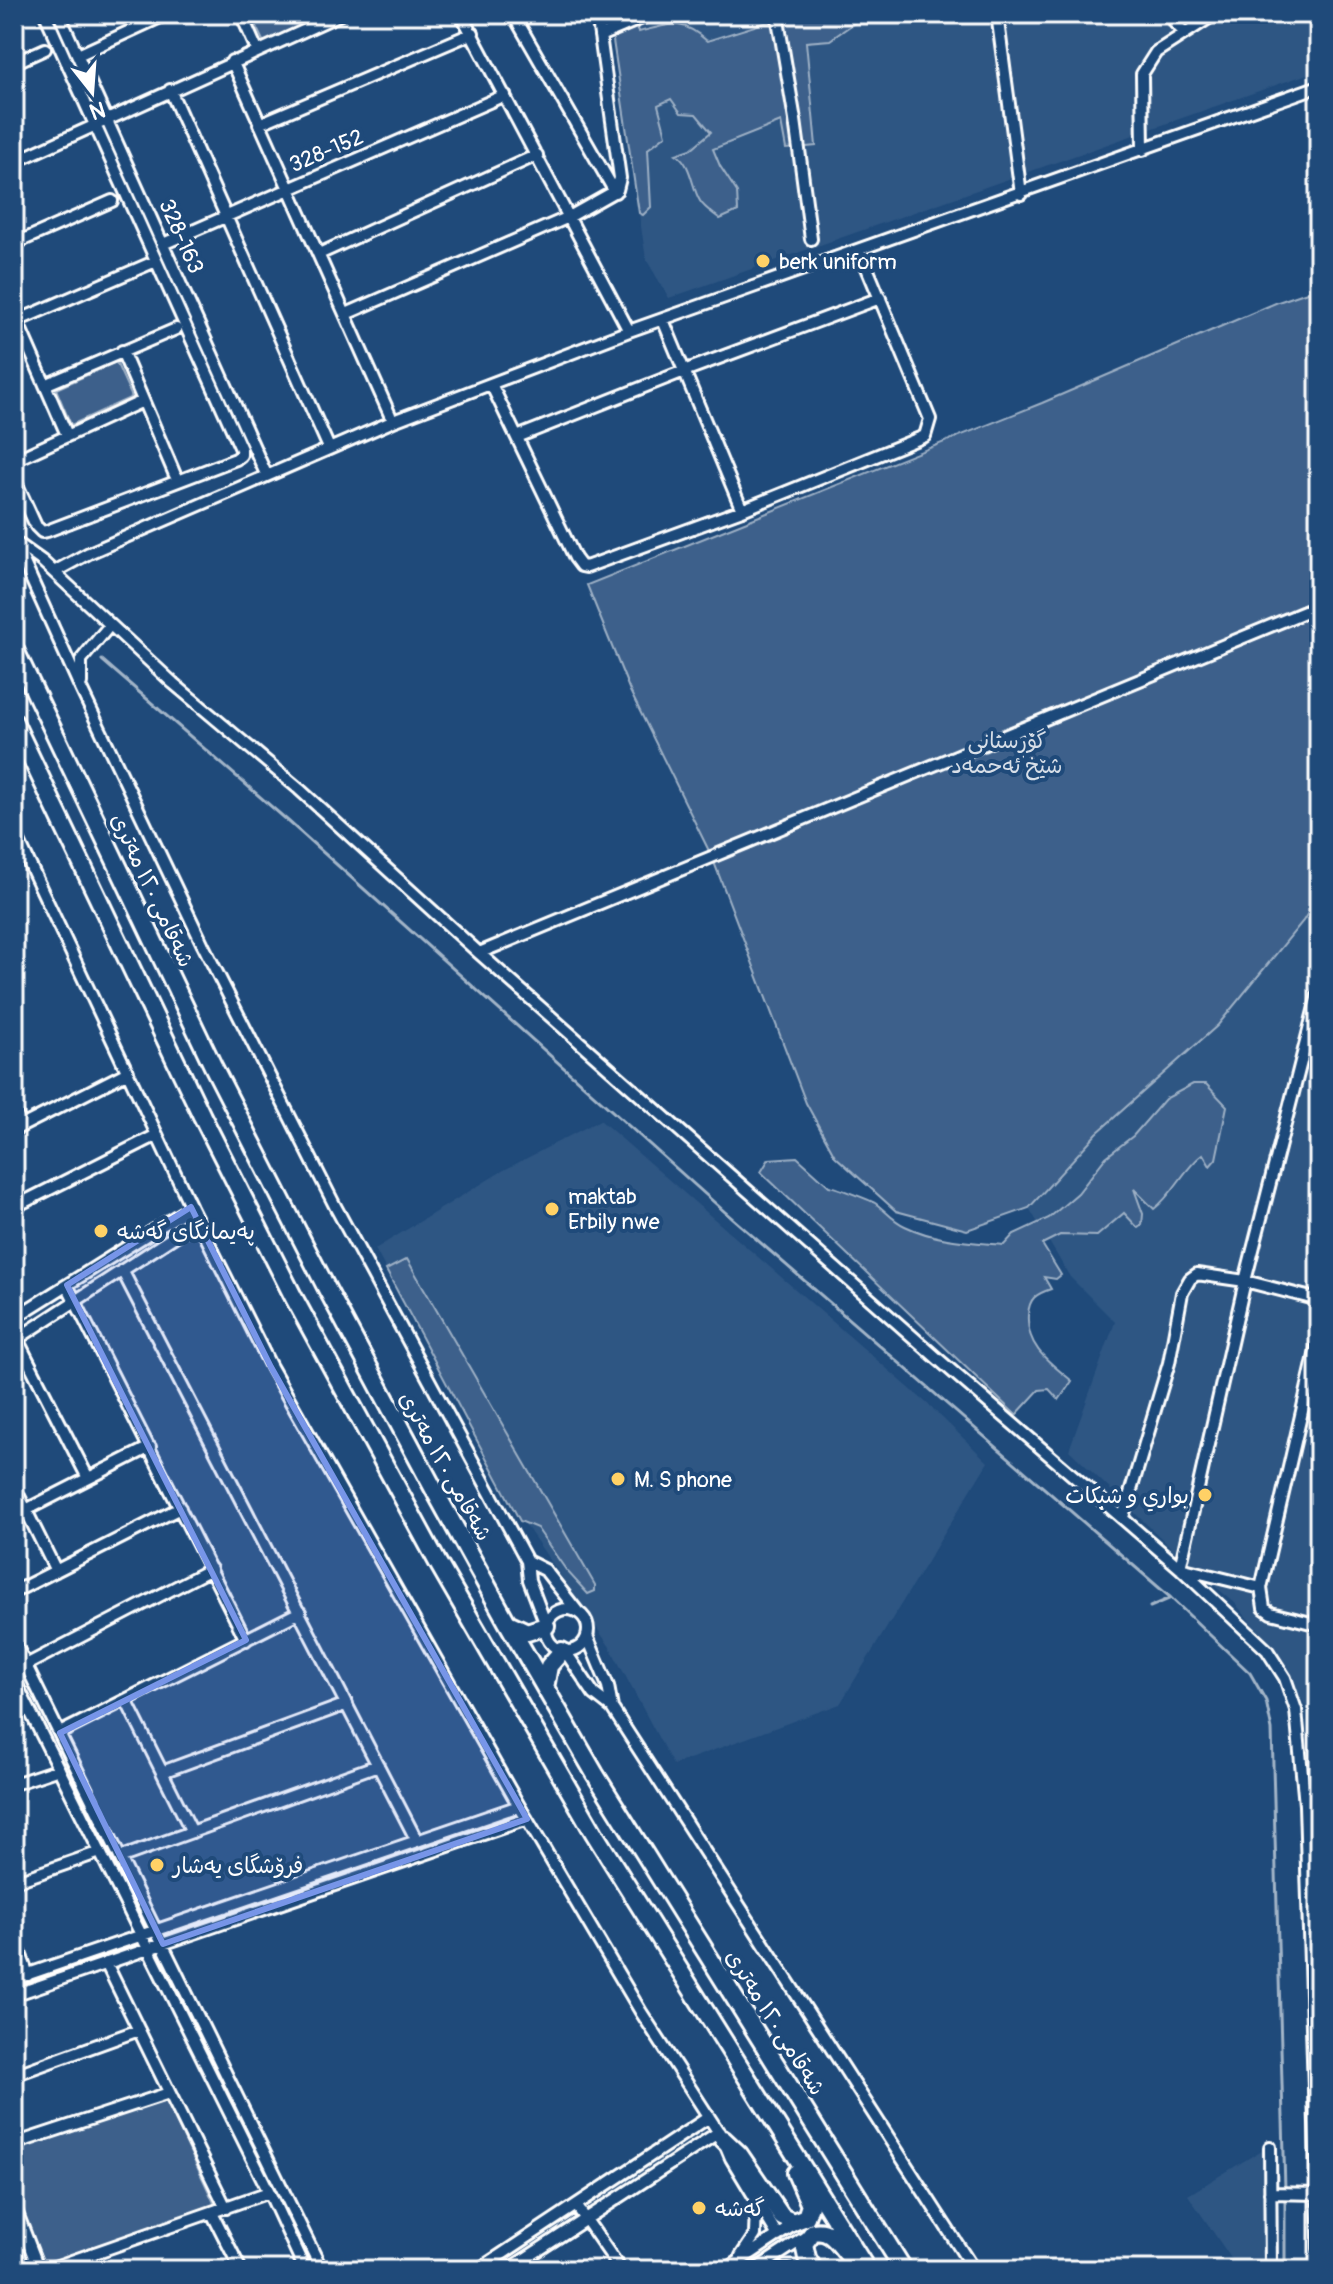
<svg xmlns="http://www.w3.org/2000/svg" width="1333" height="2284" viewBox="0 0 1333 2284" font-family="Pangolin,'Playpen Sans Arabic',sans-serif">
	<rect width="100%" height="100%" fill="#1f4a7a"/>
	<filter id="ink" filterUnits="userSpaceOnUse"><feTurbulence type="fractalNoise" baseFrequency=".0125" numOctaves="2"/><feDisplacementMap in="SourceGraphic" scale="16" xChannelSelector="R" yChannelSelector="G"/><feConvolveMatrix kernelMatrix="1 2 1 2 8 2 1 2 1" color-interpolation-filters="sRGB"/></filter>
	<g filter="url(#ink)">
		<!-- built -->
		<path fill="#2e5683" d="M608 14H1319V70L669 298 646 259Z
			M1319 895V1735L1286 1666 1235 1603 1187 1563 1069 1450 1115 1322 1070 1277 1029 1208 1097 1133 1303 921Z
			M600 1120 930 1406 988 1462 840 1704 673 1765 610 1647 511 1504 375 1249 504 1170Z
			M1267 2147 1270 2270H1239L1188 2195Z"/>
		<!-- green -->
		<path fill="#3c618b" stroke="#9eb0c5" stroke-width="2" d="M250 14H305L310 24 265 45Z
			M609 14H625L639 32C671 24 681 18 707 41L774 20V14H867L830 40 806 42 816 146 786 149 781 122 713 149 720 166 737 192 738 211 720 219C714 214 704 208 700 201 691 186 692 164 676 154L691 149 711 132 696 114 681 113 671 99 658 105 666 135 648 149 651 207 643 215 639 213Z
			M1319 288V895L1303 921 1218 1025 1097 1133 1029 1208 967 1230 896 1211 835 1156 806 1103 712 857 630 691 587 585 1042 403 1278 302Z
			M116 362 132 397 71 425 56 389Z
			M1193 1084H1206L1227 1106 1216 1159 1210 1166 1203 1154C1183 1169 1174 1194 1154 1209L1134 1189 1143 1214 1142 1225 1138 1228 1124 1213 1097 1236 1060 1235 1042 1244 1061 1275 1056 1279 1044 1277 1051 1289C1036 1294 1029 1298 1028 1315 1026 1347 1049 1362 1072 1381L1059 1400 1049 1389 1039 1390 1016 1415 761 1172 769 1159 797 1157 829 1186C833 1186 870 1200 875 1203 885 1210 893 1221 905 1226 936 1241 970 1242 1004 1245L1014 1234 1049 1218 1078 1193 1106 1157 1133 1136 1165 1099Z
			M407 1259 595 1585V1591L588 1594 566 1570 537 1528 520 1521 386 1270Z
			M165 2098 215 2205 44 2264 14 2190V2147Z"/>
		<g fill="none" stroke-linecap="round" stroke-linejoin="round">
			<!-- stream -->
			<path stroke="#a3b5c8" stroke-width="3" d="M102 660 288 821 725 1212 1171 1598 1250 1673 1266 1701 1272 1730 1285 2189
				M1150 1607 1171 1598
				M1285 2196V2270"/>
			<!-- minor casing -->
			<g stroke="#fff" stroke-width="16">
				<path id="minor" d="M59 14 266 474
					M241 14 257 50
					M461 14 629 331
					M513 14 615 192
					M777 14 795 120 811 239
					M997 14 1021 194
					M1173 14 1175 23 1185 33
					M600 36 652 14
					M78 55 167 14
					M232 61 390 415
					M14 63 45 49
					M170 90 329 448
					M259 124 473 33
					M1143 150 1142 74 1156 52 1215 14
					M14 162 341 14
					M14 244 112 201
					M163 244 505 95
					M319 254 537 155
					M14 314 67 435
					M346 314 569 217 617 190 620 178 597 14
					M663 320 742 510
					M17 321 156 261
					M122 351 175 475
					M491 384 575 558 581 566 586 567 742 510 925 436 930 419 860 251
					M45 385 176 329
					M517 437 684 371 880 298
					M15 460 143 401
					M14 478 36 526 42 532 47 531 236 459 241 455V449L45 14
					M14 541 42 561 173 683 299 789 479 953 938 1359 1180 1568 1267 1650 1285 1678 1296 1710 1305 1805 1319 2249
					M15 543 81 689 203 945 335 1206 527 1561 529 1580 546 1625
					M54 572 89 553 396 420 629 331 1319 86
					M81 683V660L110 625
					M14 831 191 1207 271 1367 519 1806 641 2012 723 2139 731 2158 778 2236
					M479 953 1319 606
					M1319 991 1245 1281 1180 1568 1261 1588 1319 1338
					M14 1110 22 1126
					M14 1130 128 1072
					M14 1207 157 1135
					M122 1270 417 1841
					M67 1285 246 1640
					M14 1318 191 1207
					M17 1339 88 1478
					M14 1341 198 1221
					M14 1486 56 1571
					M26 1510 150 1447
					M1123 1517 1169 1363 1182 1293 1190 1279 1197 1274 1245 1281 1319 1300
					M527 1561 545 1570 578 1612
					M1261 1588 1264 1608 1271 1613 1319 1625
					M14 1592 180 1508
					M546 1630a21 21 0 1 1 42 0a21 21 0 1 1-42 0Z
					M587 1636 608 1686 612 1708
					M14 1641 322 2270
					M565 1651 594 1694 612 1708 974 2270
					M26 1665 211 1569
					M14 1679 269 2192 305 2270
					M126 1700 192 1832
					M60 1733 300 1612
					M162 1772 347 1704
					M14 1784 59 1769
					M1319 1786 1314 1806 1306 1818 1319 1820
					M122 1857 378 1765
					M14 1882 100 1852
					M14 1936 28 1975
					M106 1963 226 2208
					M14 1979 519 1806
					M14 1995 527 1819
					M14 2075 139 2030
					M14 2144 169 2093
					M1270 2147 1271 2270
					M1270 2193 1319 2194
					M14 2205 39 2270
					M576 2205 621 2270
					M212 2213 241 2270
					M741 2256 755 2235 756 2205
					M46 2270 269 2192
					M478 2270 709 2117
					M508 2270 719 2132
					M726 2270 798 2222
					M755 2270 807 2236
					M764 2270H789"/>
			</g>
			<!-- highway casing -->
			<g stroke="#fff" stroke-width="22">
				<path id="highway" d="M14 648 213 1066 327 1289 437 1495 507 1622 595 1774 904 2270
					M14 722 202 1116 294 1298 438 1563 594 1833 867 2270
					M508 1623 527 1632 546 1626
					M545 1688 549 1666 562 1651
					M723 2139 739 2154 782 2217 793 2222 806 2217 810 2205 796 2173
					M814 2270 807 2258 804 2244 813 2232C831 2228 838 2244 849 2256"/>
			</g>
			<!-- minor -->
			<use href="#minor" stroke="#1f4a7a" stroke-width="10"/>
			<!-- highway -->
			<use href="#highway" stroke="#1f4a7a" stroke-width="16"/>
		</g>
	</g>
	<!-- marked area -->
	<path fill="#7795e8" fill-opacity="0.2" stroke="#7795e8" stroke-width="6" stroke-linejoin="round" d="M191 1207 271 1367 527 1819 163 1944 60 1733 246 1640 67 1285Z"/>
	<!-- markers -->
	<g fill="#ffd166" stroke="#1f4a7a" stroke-width="3">
		<circle cx="763" cy="261" r="8"/>
		<circle cx="552" cy="1209" r="8"/>
		<circle cx="101" cy="1231" r="8"/>
		<circle cx="618" cy="1479" r="8"/>
		<circle cx="1205" cy="1495" r="8"/>
		<circle cx="157" cy="1865" r="8"/>
		<circle cx="699" cy="2208" r="8"/>
	</g>
	<g text-anchor="middle" stroke-width="8" stroke-linejoin="round" paint-order="stroke">
		<!-- street labels -->
		<g font-size="22" fill="#fff" stroke="#1f4a7a">
			<text transform="translate(326 150) rotate(-23)" y="8">328-152</text>
			<text transform="translate(182 236) rotate(66)" y="8">328-163</text>
			<text transform="translate(153 890) rotate(65)" y="8">شەقامی ١٢٠ مەتری</text>
			<text transform="translate(446 1466) rotate(61)" y="8">شەقامی ١٢٠ مەتری</text>
			<text transform="translate(776 2022) rotate(58)" y="8">شەقامی ١٢٠ مەتری</text>
		</g>
		<!-- poi labels -->
		<g font-size="22" fill="#fff" stroke="#1f4a7a" text-anchor="start">
			<text x="779" y="269">berk uniform</text>
			<text x="568" y="1204">maktab<tspan x="568" dy="25">Erbily nwe</tspan></text>
			<text x="117" y="1239">پەیمانگای گەشە</text>
			<text x="634" y="1487">M. S phone</text>
			<text x="1189" y="1503" text-anchor="end">بواري و شبكات</text>
			<text x="173" y="1873">فرۆشگای یەشار</text>
			<text x="715" y="2216">گەشە</text>
		</g>
		<!-- park labels -->
		<g font-size="22" fill="#d8dfe8" stroke="#1f4a7a">
			<text x="1007" y="748">گۆڕستانی<tspan x="1007" dy="25">شێخ ئەحمەد</tspan></text>
		</g>
	</g>
	<!-- margin -->
	<rect width="1333" height="2284" fill="none" stroke="#1f4a7a" stroke-width="48"/>
	<rect x="24" y="24" width="1285" height="2236" fill="none" stroke="#fff" stroke-width="3" filter="url(#ink)"/>
	<!-- north arrow -->
	<g transform="translate(92 92) rotate(163)" stroke="#1f4a7a" stroke-width="6" paint-order="stroke">
	<path d="M0-6L14 30L0 20L-14 30Z" fill="#ffffff"/>
	<text y="-12" font-size="22" font-weight="bold" text-anchor="middle" fill="#ffffff">N</text>
	</g>
</svg>
